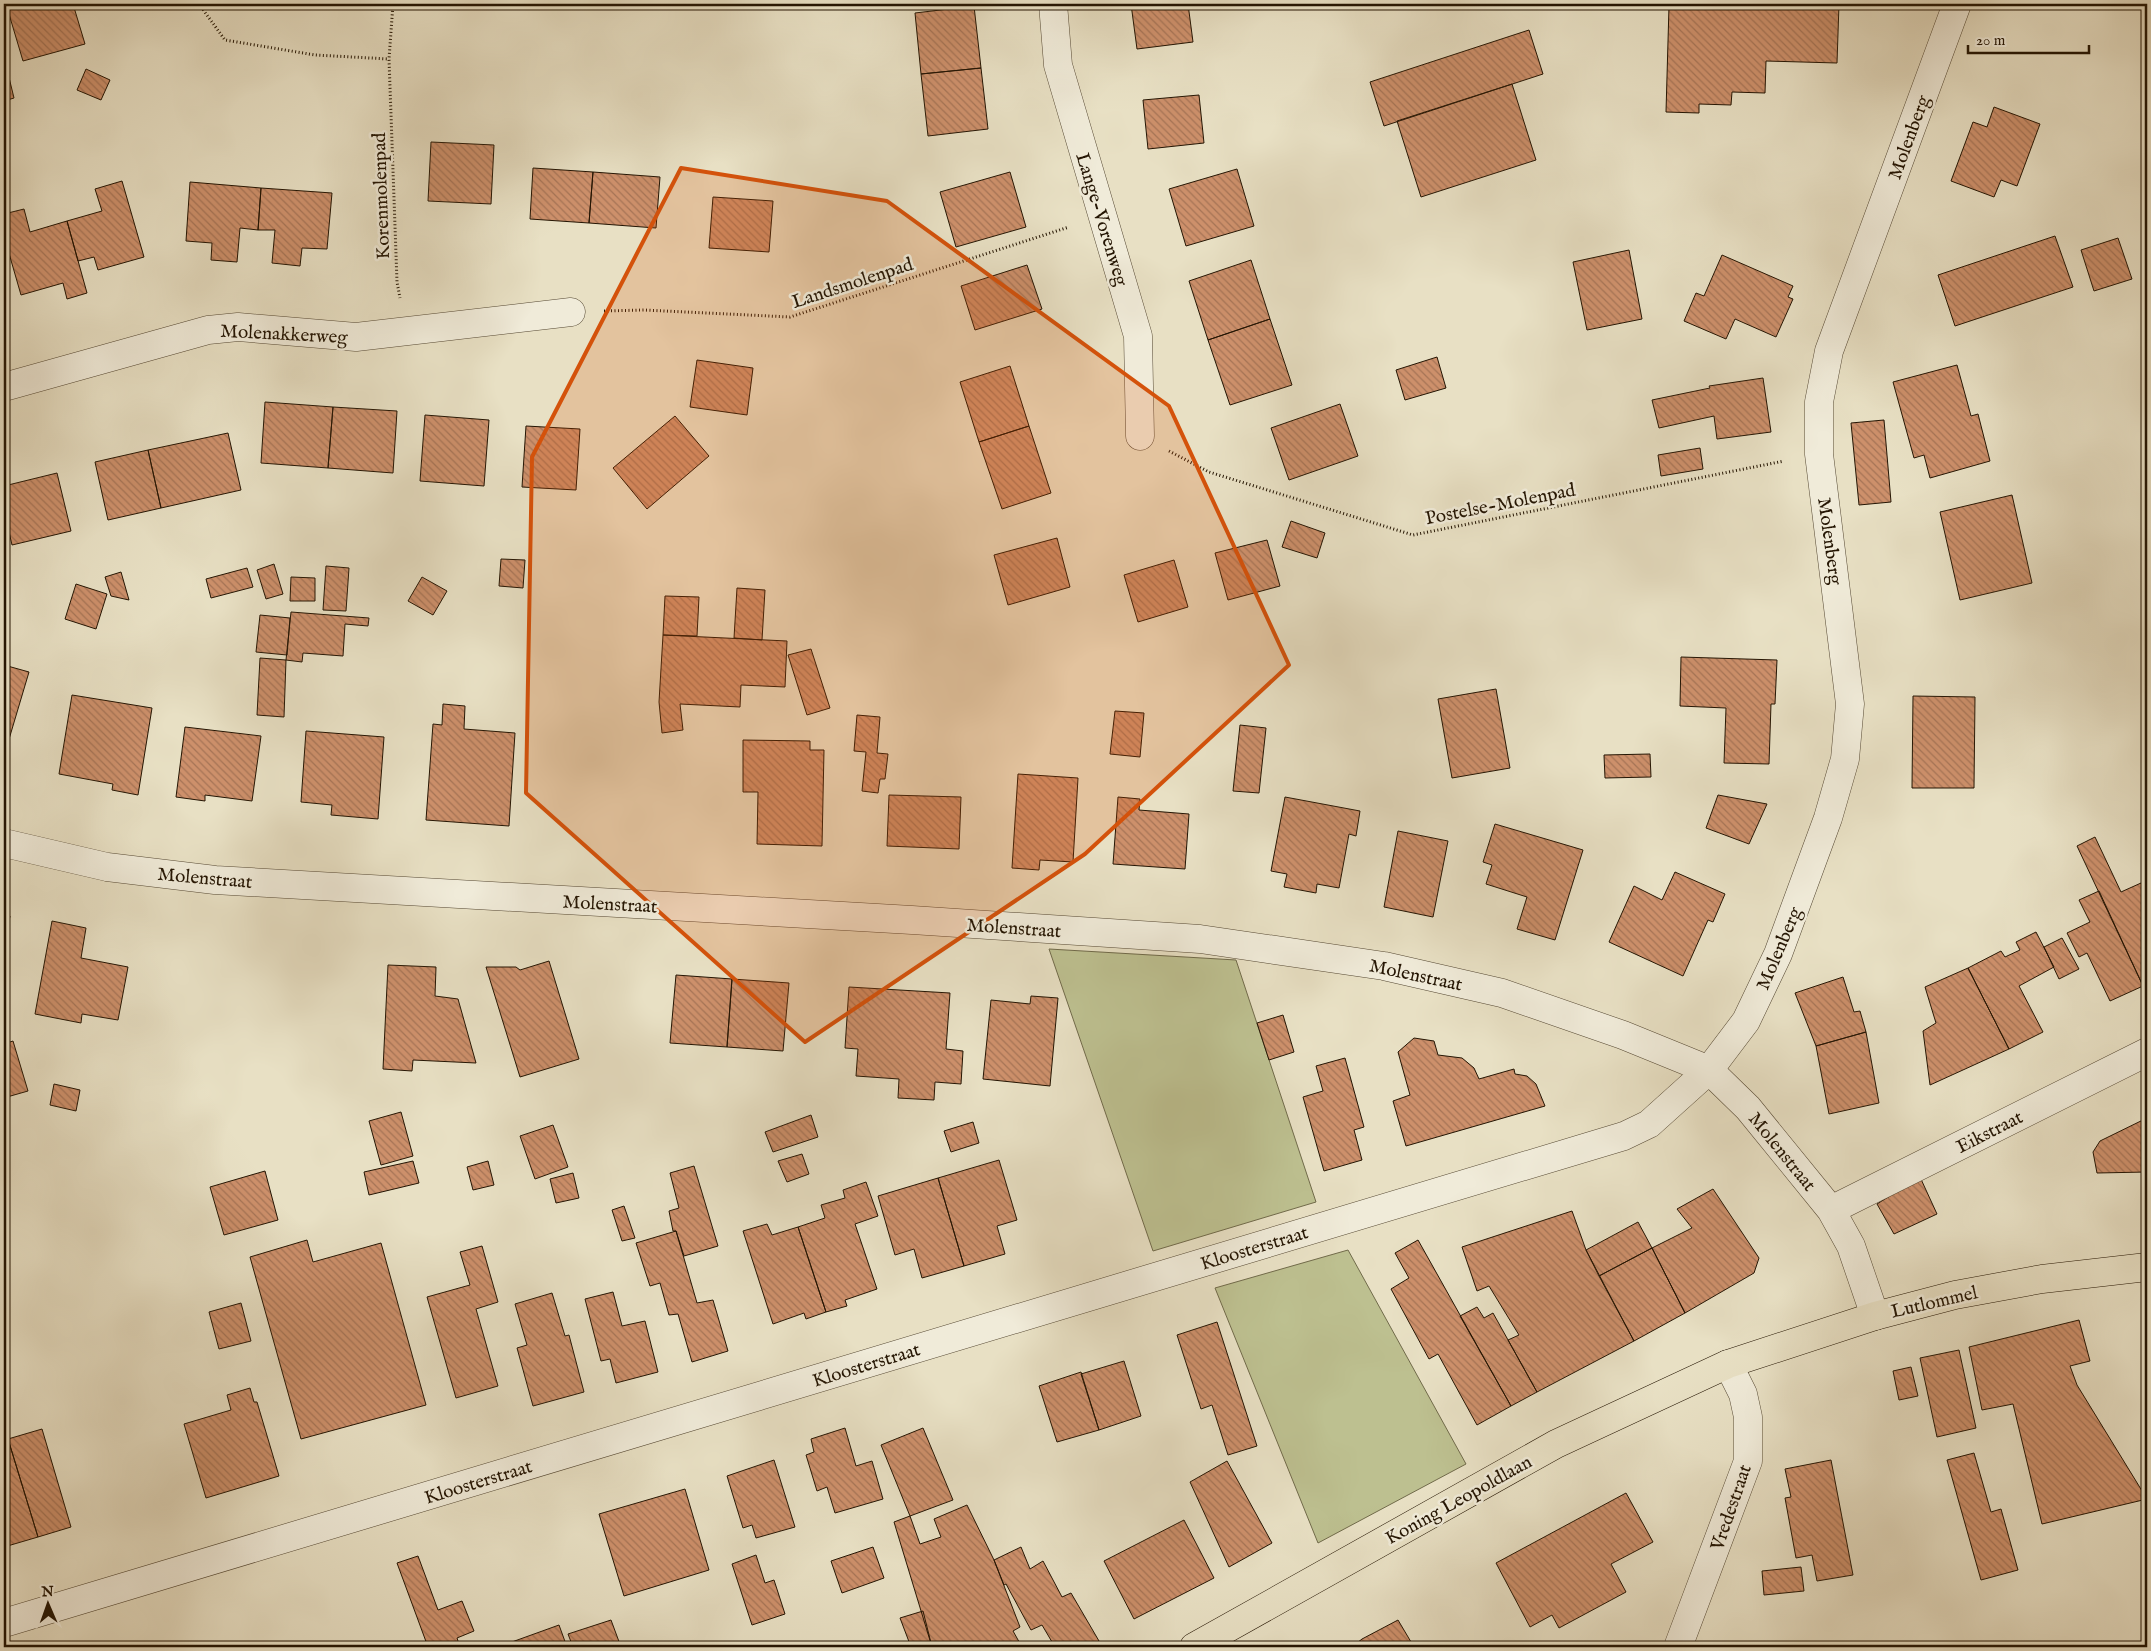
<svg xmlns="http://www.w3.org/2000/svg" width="2151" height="1651" viewBox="0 0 2151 1651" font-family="'IM FELL English',serif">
	<defs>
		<pattern id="building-back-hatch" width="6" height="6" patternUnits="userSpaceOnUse" patternTransform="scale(1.25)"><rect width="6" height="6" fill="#cd906b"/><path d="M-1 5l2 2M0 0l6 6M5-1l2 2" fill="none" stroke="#a67456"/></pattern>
	</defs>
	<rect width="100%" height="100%" fill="#e8e0c4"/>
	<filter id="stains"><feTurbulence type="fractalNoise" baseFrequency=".004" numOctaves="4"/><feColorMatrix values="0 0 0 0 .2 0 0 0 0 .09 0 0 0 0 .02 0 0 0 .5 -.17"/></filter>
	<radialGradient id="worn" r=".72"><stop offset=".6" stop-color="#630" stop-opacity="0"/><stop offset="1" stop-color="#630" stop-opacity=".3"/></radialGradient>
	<!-- green -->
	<path fill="#bdc090" stroke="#706a4a" d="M1049 949 1236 960 1316 1202 1153 1251Z
		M1348 1250 1466 1464 1318 1543 1215 1288Z"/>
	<!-- building -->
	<path fill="url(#building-back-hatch)" stroke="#241503" d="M6 4H73L85 44 23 61Z
		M1131 4H1188L1193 42 1137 49Z
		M1696 4H1839L1837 63 1766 61 1765 93 1732 92 1731 105 1699 104V113L1666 112 1669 6H1696Z
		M974 6 981 68 921 74 915 13Z
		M1529 30 1543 74 1384 126 1370 82Z
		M4 57 14 98 4 101Z
		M981 68 988 129 928 136 921 74Z
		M86 69 110 80 101 100 77 90Z
		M1512 84 1536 160 1421 197 1397 121Z
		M1199 95 1204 143 1148 149 1143 100Z
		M1994 107 2040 124 2017 186 2001 180 1994 197 1951 181 1973 122 1987 127Z
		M431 142 494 145 491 204 428 201Z
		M533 168 593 172 589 223 530 219Z
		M1237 169 1254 226 1186 246 1169 189Z
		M593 172 660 177 656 228 589 223Z
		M1010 172 1026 227 956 247 940 192Z
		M122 181 144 257 98 270 94 257 78 261 67 221 102 211 95 189Z
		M190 182 261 188 258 230 240 228 237 262 211 260 212 243 186 241Z
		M261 188 332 193 327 249 302 248 300 266 272 263 275 230H258Z
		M713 197 773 201 769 252 709 248Z
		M24 209 30 232 67 221 87 293 67 299 63 283 21 295 4 236V214Z
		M2055 236 2073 287 1955 326 1938 275Z
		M2118 238 2132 279 2094 291 2081 250Z
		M1629 250 1642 319 1587 330 1573 262Z
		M1722 255 1793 286 1788 297 1793 299 1776 337 1735 319 1726 339 1684 321 1696 293 1704 296Z
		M1251 260 1270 319 1208 340 1189 281Z
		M1027 265 1042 309 975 330 961 286Z
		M1270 319 1292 385 1230 405 1208 340Z
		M1437 357 1446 388 1405 400 1396 370Z
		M697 360 753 368 747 415 690 407Z
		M1957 365 1971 416 1978 414 1990 461 1930 478 1924 455 1914 458 1893 382Z
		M1010 366 1029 426 979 442 960 382Z
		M1763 378 1771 432 1717 439 1714 416 1659 428 1652 400 1710 388 1709 386Z
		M265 402 333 407 328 468 261 463Z
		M1340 404 1358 456 1289 480 1271 428Z
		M333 407 397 411 393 473 328 468Z
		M425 415 489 420 484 486 420 481Z
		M675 416 709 456 647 509 613 468Z
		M1884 420 1891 502 1859 505 1851 423Z
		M526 426 580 429 576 490 522 487Z
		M1029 426 1051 493 1002 509 979 442Z
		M228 433 241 490 161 508 148 450Z
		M1700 448 1703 469 1661 476 1658 455Z
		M148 450 161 508 108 520 95 462Z
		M57 473 71 531 12 545 4 510V486Z
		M2012 495 2032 583 1960 600 1940 512Z
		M1291 521 1325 533 1317 558 1282 547Z
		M1057 538 1070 587 1008 605 994 555Z
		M1267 540 1280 586 1228 600 1215 553Z
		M501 559 525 560 523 588 499 586Z
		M1174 560 1188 607 1138 622 1124 575Z
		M274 564 283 594 266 599 257 570Z
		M326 566 349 568 346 611 323 610Z
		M247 568 253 587 211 598 206 579Z
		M121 572 129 600 111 596 105 577Z
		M291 577 315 578V601H290Z
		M422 577 447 591 433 615 408 601Z
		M76 584 107 594 96 629 65 619Z
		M737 588 765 590 762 640 734 638Z
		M665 596 699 597 697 636 663 635Z
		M291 612 369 618 368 626 345 624 343 656 303 653 302 662 286 660Z
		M260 615 290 618 287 655 256 652Z
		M663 635 787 641 785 687 741 685 740 707 680 704 683 730 662 733 659 702Z
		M811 649 830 708 807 715 788 655Z
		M1681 657 1777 660 1775 704H1771L1769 764 1724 763 1726 708 1680 706Z
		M260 658 286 660 284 717 257 715Z
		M4 665 29 672 4 756Z
		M1496 689 1510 768 1452 778 1438 699Z
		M72 695 152 708 138 795 112 790 113 784 59 774Z
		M1913 696 1975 697 1974 788H1912Z
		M443 704 465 706 464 729 515 733 509 826 426 820 433 724 442 725Z
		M1115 711 1144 713 1140 757 1110 754Z
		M857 715 880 717 877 753 888 754 885 779H880L878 793 862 791 866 752 854 751Z
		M1240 725 1266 728 1259 793 1233 791Z
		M185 727 261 736 252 801 205 795V801L176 797Z
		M306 731 384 737 378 819 331 815 332 805 301 802Z
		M743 740 810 741V750H824L822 846 757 844 758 792H743Z
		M1650 754 1651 777 1605 778 1604 755Z
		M1018 774 1078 778 1073 862 1040 860 1039 870 1012 868Z
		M889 795 961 797 959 849 887 846Z
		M1718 795 1767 804 1749 844 1706 828Z
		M1118 797 1140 799 1139 810 1189 814 1185 869 1113 864Z
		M1285 797 1360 811 1356 836 1349 834 1339 888 1317 884 1316 893 1284 887 1287 874 1271 871Z
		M1495 824 1583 850 1555 940 1517 929 1527 897 1486 884 1492 865 1483 862Z
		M1398 831 1448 841 1433 917 1384 907Z
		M2095 837 2121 892 2141 883 2147 896V984L2143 986 2077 846Z
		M1675 872 1725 894 1713 922 1708 920 1683 976 1609 942 1634 886 1662 900Z
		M2099 891 2143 986 2110 1001 2087 953 2079 957 2067 933 2090 922 2079 900Z
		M4 914 10 916 4 947Z
		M52 921 86 928 81 958 128 967 118 1020 82 1014 81 1023 35 1014Z
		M2036 932 2054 967 2019 986 2043 1032 2009 1049 1968 968 2001 951 2005 957 2020 950 2016 942Z
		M2062 938 2079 969 2059 979 2044 947Z
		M549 961 579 1059 520 1077 486 967H516L520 970Z
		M388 965 436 967 435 996 458 999 476 1063 413 1060 412 1071 383 1069Z
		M1968 968 2009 1049 1930 1085 1923 1031 1936 1023 1925 987Z
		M676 975 732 979 727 1047 670 1043Z
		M1843 977 1854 1012 1860 1011 1866 1032 1816 1046 1795 993Z
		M732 979 789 983 783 1051 727 1047Z
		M849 987 950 993 946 1049 963 1051 961 1084 935 1082 934 1100 898 1098 899 1079 856 1076 858 1049 845 1048Z
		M1031 996 1058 998 1050 1086 983 1079 991 1000 1030 1004Z
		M1283 1015 1294 1052 1269 1060 1257 1023Z
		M1866 1032 1879 1103 1829 1114 1816 1046Z
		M1414 1038 1434 1041 1438 1055 1462 1058 1474 1068 1479 1079 1514 1069 1515 1074 1527 1076 1536 1084 1545 1106 1406 1146 1393 1101 1410 1095 1398 1052Z
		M13 1041 28 1091 7 1097 4 1085V1044Z
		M1345 1058 1364 1127 1354 1130 1362 1160 1324 1171 1303 1097 1323 1091 1316 1066Z
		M54 1084 80 1090 76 1111 50 1105Z
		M401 1112 413 1156 381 1165 369 1121Z
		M811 1115 818 1137 773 1152 765 1132Z
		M2147 1118V1172L2097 1173 2093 1152 2100 1141Z
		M973 1122 979 1143 951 1152 944 1131Z
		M553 1125 568 1167 535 1179 520 1136Z
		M802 1154 809 1174 787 1182 778 1161Z
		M999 1160 1017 1220 997 1226 1005 1254 964 1266 938 1178Z
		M413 1161 419 1183 369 1195 364 1172Z
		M488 1161 494 1185 473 1190 467 1167Z
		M694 1166 718 1246 684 1256 676 1231H673L669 1211 679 1208 670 1173Z
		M265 1171 278 1220 224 1235 210 1187Z
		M573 1173 579 1198 556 1203 550 1179Z
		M1920 1177 1937 1214 1894 1234 1877 1204Z
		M938 1178 964 1266 922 1278 914 1249 895 1255 878 1196Z
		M866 1182 878 1216 855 1224 877 1289 845 1300 847 1306 826 1312 798 1227 825 1218 821 1205 845 1198 843 1190Z
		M1713 1189 1759 1258 1754 1273 1685 1313 1652 1248 1692 1228 1677 1209Z
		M624 1206 635 1238 622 1241 612 1210Z
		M1572 1211 1586 1250 1634 1341 1537 1392 1508 1340 1519 1335 1489 1286 1477 1291 1462 1247Z
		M1638 1222 1652 1248 1599 1276 1586 1250Z
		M767 1224 772 1235 798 1227 826 1312 806 1319 804 1313 773 1324 743 1231Z
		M676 1231 697 1303 713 1300 728 1351 692 1362 678 1314 669 1315 660 1283 650 1286 636 1243Z
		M307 1240 313 1262 381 1243 426 1405 301 1439 250 1257Z
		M1418 1240 1511 1406 1477 1425 1438 1354 1429 1359 1391 1289 1409 1278 1395 1253Z
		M482 1246 498 1302 476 1309 498 1386 456 1398 427 1297 470 1285 460 1252Z
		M1652 1248 1685 1313 1634 1341 1599 1276Z
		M613 1292 622 1326 645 1321 658 1372 616 1383 610 1359 601 1361 585 1299Z
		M552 1293 565 1336 569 1335 584 1392 533 1406 517 1348 527 1345 515 1304Z
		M241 1303 251 1341 219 1349 209 1312Z
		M1477 1307 1484 1318 1493 1313 1537 1392 1511 1406 1460 1316Z
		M2079 1320 2090 1361 2070 1366 2077 1385 2147 1499 2042 1524 2013 1404 1982 1410 1969 1347Z
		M1217 1322 1257 1446 1228 1455 1212 1405 1201 1409 1177 1335Z
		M1959 1350 1976 1428 1937 1437 1920 1358Z
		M1124 1361 1141 1416 1099 1430 1081 1374Z
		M1911 1367 1918 1396 1899 1400 1893 1371Z
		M1081 1372 1099 1430 1057 1442 1039 1386Z
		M250 1388 254 1402H257L279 1476 206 1498 184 1424 231 1410 227 1395Z
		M845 1428 856 1466 872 1461 883 1499 835 1513 827 1487 817 1491 806 1455 814 1452 811 1439Z
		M923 1428 953 1500 910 1516 881 1445Z
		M42 1429 71 1527 38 1537 8 1439Z
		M8 1439 38 1537 4 1547V1440Z
		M1974 1453 1991 1512 2001 1509 2018 1570 1981 1580 1947 1460Z
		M774 1460 795 1527 756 1538 752 1525 743 1528 727 1476Z
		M1831 1460 1853 1575 1817 1581 1812 1555 1796 1558 1785 1498 1791 1497 1785 1469Z
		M1227 1461 1272 1543 1229 1567 1190 1482Z
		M685 1489 709 1570 624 1596 599 1514Z
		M1626 1493 1653 1542 1611 1564 1626 1592 1559 1628 1552 1615 1530 1627 1496 1563Z
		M967 1505 994 1560 1020 1627 1013 1631 1022 1647H932L894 1522 910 1516 920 1544 941 1537 934 1519Z
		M1184 1520 1214 1578 1134 1619 1104 1561Z
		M873 1547 884 1578 842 1593 831 1561Z
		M1021 1547 1030 1569 1043 1561 1062 1597 1071 1593 1099 1641 1087 1647H1055L1042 1625 1031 1630 1006 1584 1004 1585 994 1560Z
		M756 1555 765 1583 774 1580 785 1614 752 1625 732 1564Z
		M418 1556 438 1610 462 1601 474 1631 457 1638 460 1647H428L397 1563Z
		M1801 1567 1804 1591 1764 1595 1762 1571Z
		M923 1611 932 1647H911L900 1618Z
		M611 1620 621 1647H573L568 1634Z
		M1398 1620 1414 1647H1352L1362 1639Z
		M559 1625 567 1647H498Z"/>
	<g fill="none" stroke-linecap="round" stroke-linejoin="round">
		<!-- minor casing -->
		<g stroke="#554833" stroke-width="29">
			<path id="minor" d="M1053 4 1058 65 1138 336 1140 436
				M4 387 208 330 238 327 356 337 571 312
				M4 843 107 867 215 880 912 920 1200 939 1384 966 1502 993 1623 1035 1709 1070 1748 1108 1831 1210 1851 1246 1875 1316
				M1831 1210 2147 1052
				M4 1623 1624 1136 1649 1124 1709 1070 1746 1021 1778 954 1828 818 1845 759 1850 704 1819 454V402L1829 351 1957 4
				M1678 1647 1748 1461V1417L1743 1394 1728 1364"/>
		</g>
		<!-- major casing -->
		<g stroke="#241503" stroke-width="29">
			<path id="major" d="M1194 1647 1556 1444 1728 1364 1875 1316 1955 1295 2042 1279 2147 1267"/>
		</g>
		<!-- path -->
		<path stroke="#241503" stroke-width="3" stroke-dasharray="1 2.5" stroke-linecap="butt" d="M199 4 225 40 315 55 389 59
			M393 4 389 59 397 282 400 298
			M604 311 644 310 790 317 1069 227
			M1169 451 1209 472 1413 535 1784 461"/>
		<!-- minor -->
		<use href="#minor" stroke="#f0ebd9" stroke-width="28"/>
		<!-- major -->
		<use href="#major" stroke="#e8e0c4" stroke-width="28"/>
	</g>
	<!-- marked area -->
	<path fill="#d4520b" fill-opacity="0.2" stroke="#d4520b" stroke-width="4" stroke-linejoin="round" d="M681 168 887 201 1169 406 1289 665 1085 854 805 1042 526 793 532 457Z"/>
	<g text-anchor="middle" stroke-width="5" stroke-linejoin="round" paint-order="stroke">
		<!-- street labels -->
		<g font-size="19" fill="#241503" stroke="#f0ebd9">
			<text transform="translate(1908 137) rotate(-70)" y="7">Molenberg</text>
			<text transform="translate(380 196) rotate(-92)" y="7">Korenmolenpad</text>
			<text transform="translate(1103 219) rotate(73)" y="7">Lange-Vorenweg</text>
			<text transform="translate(852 282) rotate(-18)" y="7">Landsmolenpad</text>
			<text transform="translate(284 333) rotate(3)" y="7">Molenakkerweg</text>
			<text transform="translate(1500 503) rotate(-11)" y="7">Postelse-Molenpad</text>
			<text transform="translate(1831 541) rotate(82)" y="7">Molenberg</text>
			<text transform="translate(205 877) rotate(5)" y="7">Molenstraat</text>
			<text transform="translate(610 903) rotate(3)" y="7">Molenstraat</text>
			<text transform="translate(1014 927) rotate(4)" y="7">Molenstraat</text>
			<text transform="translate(1778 948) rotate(-67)" y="7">Molenberg</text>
			<text transform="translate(1416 974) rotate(12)" y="7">Molenstraat</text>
			<text transform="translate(1989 1131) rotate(-27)" y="7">Eikstraat</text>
			<text transform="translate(1783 1151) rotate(51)" y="7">Molenstraat</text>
			<text transform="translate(1254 1247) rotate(-17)" y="7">Kloosterstraat</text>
			<text transform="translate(1934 1301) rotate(-13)" y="7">Lutlommel</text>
			<text transform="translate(866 1364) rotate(-17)" y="7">Kloosterstraat</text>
			<text transform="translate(478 1481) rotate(-17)" y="7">Kloosterstraat</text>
			<text transform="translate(1458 1499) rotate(-29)" y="7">Koning Leopoldlaan</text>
			<text transform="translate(1730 1507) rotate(-71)" y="7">Vredestraat</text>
		</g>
	</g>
	<!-- margin -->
	<rect width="2151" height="1651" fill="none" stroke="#e8e0c4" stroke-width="20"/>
	<rect x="5" y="5" width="2141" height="1641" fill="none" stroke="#241503" stroke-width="2.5"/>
	<rect x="10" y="10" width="2131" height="1631" fill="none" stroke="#241503"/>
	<!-- north arrow -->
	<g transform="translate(48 1604) rotate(358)" stroke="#f0ebd9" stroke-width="4" paint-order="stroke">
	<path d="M0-4L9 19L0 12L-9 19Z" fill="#241503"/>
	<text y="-8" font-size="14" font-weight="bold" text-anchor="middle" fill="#241503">N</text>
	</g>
	<!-- scale -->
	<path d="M1968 45v8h121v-8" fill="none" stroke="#241503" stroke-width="2.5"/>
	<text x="1976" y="45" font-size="15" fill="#241503" stroke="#f0ebd9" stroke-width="4" paint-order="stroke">20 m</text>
	<rect width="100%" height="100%" filter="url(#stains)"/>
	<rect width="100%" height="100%" fill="url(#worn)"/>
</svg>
